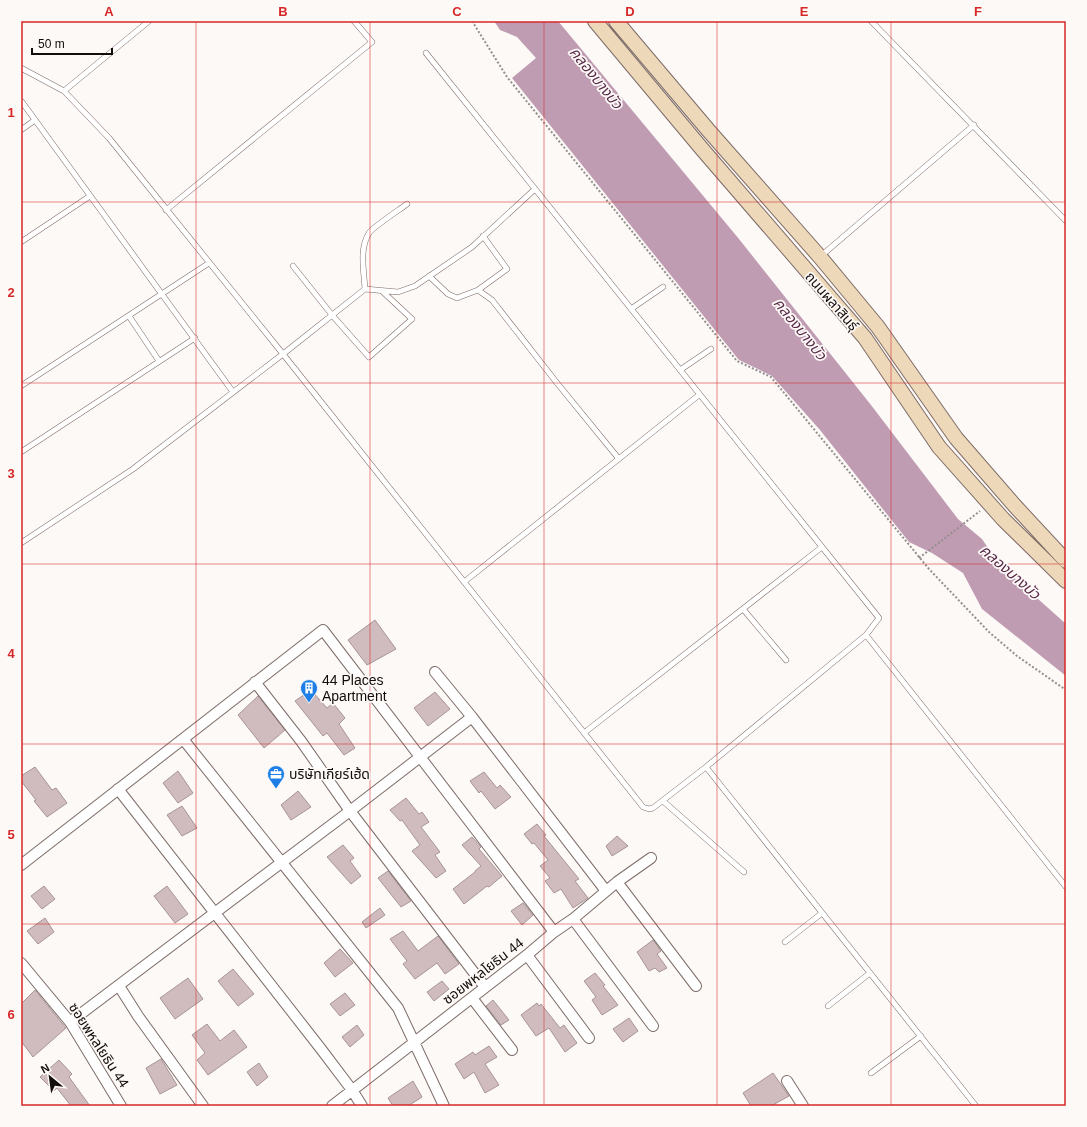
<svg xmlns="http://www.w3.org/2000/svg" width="1087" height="1127" viewBox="0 0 1087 1127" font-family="Arial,'Noto Sans Thai',sans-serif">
	<rect width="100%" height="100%" fill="#fdf9f7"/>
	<!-- water -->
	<path fill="#c09cb3" d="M494 21H558L739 239 871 405 958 519 982 539 999 564 1066 624V676L982 609 963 573 932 553 909 542 820 430 772 376 739 360 512 78 536 58 517 37 500 30Z"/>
	<!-- building -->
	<path fill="#d0bcbe" stroke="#a89497" d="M375 620 396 649 367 665 348 640Z
		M311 690 327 708 333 703 345 718 339 724 355 748 344 755 327 733 323 736 295 701Z
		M435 692 450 709 428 726 414 708Z
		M258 696 285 730 264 748 238 715Z
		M35 767 52 790 56 788 67 803 47 817 34 801 36 800 21 781V776Z
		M178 771 193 793 178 803 163 783Z
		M484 772 497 788 500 785 511 797 495 809 481 791 479 793 470 781Z
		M298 791 311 807 291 820 281 805Z
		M406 798 419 814 422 812 429 822 421 827 440 852 435 855 446 871 436 878 412 851 420 845 402 820 400 821 390 810Z
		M182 806 197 828 182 836 167 815Z
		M537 824 546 835 544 836 579 879 575 881 588 898 573 908 561 889 554 893 545 881 550 878 540 866 548 860 534 843 532 844 524 834Z
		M617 836 628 846 612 856 606 846Z
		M472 837 481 847 479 849 502 876 489 887 487 886 464 904 453 889 475 872V871L481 866 462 845Z
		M343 845 354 858 350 861 361 876 351 884 327 857Z
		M388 871 411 901 401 907 378 878Z
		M44 886 55 899 42 909 31 896Z
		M167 886 188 914 175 923 154 896Z
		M523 903 533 915 522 925 511 911Z
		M380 908 385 915 366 928 362 922Z
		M45 918 54 932 38 944 27 931Z
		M403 931 418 951 438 936 459 964 445 974 437 963 415 979 403 964 407 961 390 939Z
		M653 940 661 951 657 954 667 968 659 972 655 968 649 971 637 952Z
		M340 949 353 963 335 977 324 963Z
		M233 969 254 994 238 1006 218 981Z
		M595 973 605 985 603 986 618 1005 602 1015 592 1000 596 997 584 981Z
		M188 978 203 999 175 1019 160 998Z
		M442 981 449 989 434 1001 427 992Z
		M35 990 66 1028 33 1057 21 1041V1004Z
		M345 993 355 1005 340 1016 330 1004Z
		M493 1000 509 1020 501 1025 486 1006Z
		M537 1003 539 1006 541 1004 560 1028 564 1025 577 1043 565 1052 549 1028 536 1036 521 1015Z
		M629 1018 638 1031 623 1042 613 1029Z
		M207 1024 220 1041 234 1030 247 1047 208 1075 197 1060 205 1053 192 1035Z
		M357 1025 364 1035 350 1047 342 1037Z
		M489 1046 497 1057 485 1064 499 1085 485 1093 474 1072 464 1079 455 1064 473 1052 475 1055Z
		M161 1059 177 1085 160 1094 146 1068Z
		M59 1060 72 1074 69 1077 90 1106H71L57 1088 54 1091 40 1077Z
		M259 1063 268 1077 257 1086 247 1072Z
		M773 1073 789 1096 771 1106H751L743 1093Z
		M413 1081 422 1097 408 1106H393L388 1098Z"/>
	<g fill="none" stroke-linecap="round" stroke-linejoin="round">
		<!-- service casing -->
		<g stroke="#7d6c67" stroke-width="6">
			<path id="service" d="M871 21 1066 221
				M21 68 64 91 109 138 283 354 643 807 649 809 653 808 706 767 866 635 879 618 426 53
				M64 91 149 21
				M22 102 233 392
				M21 130 35 120
				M166 210 372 42 354 21
				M21 242 90 196
				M821 256 974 125
				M293 266 332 315 369 357 412 319 382 291
				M429 276 448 294 457 298 478 290 507 269 483 236
				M365 289 398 292 415 286 472 247 535 189
				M478 290 492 300 557 383 619 459
				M631 309 663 287
				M129 316 159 361
				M680 370 711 349
				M21 386 209 263
				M21 452 195 338
				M21 543 133 469 283 354 365 289C364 271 359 249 369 233 373 227 399 210 407 204
				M464 582 699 395
				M743 609 786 660
				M866 635 1066 887
				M584 733 822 547
				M706 767 976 1106
				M663 801 744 872
				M785 942 822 913
				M828 1006 870 973
				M871 1073 921 1036"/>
		</g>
		<!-- minor casing -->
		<g stroke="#7d6c67" stroke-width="12">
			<path id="minor" d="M435 672 472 717
				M255 682 301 741 350 811 485 987
				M183 739 398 1008 444 1106
				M118 789 321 1049 352 1090 362 1106
				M21 865 323 630 554 932
				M617 882 696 986
				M573 919 653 1026
				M527 955 589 1038
				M21 963 70 1022 121 1106
				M119 986 138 1016 203 1106
				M472 998 512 1050
				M70 1022 350 811 472 717 606 891
				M787 1081 803 1106
				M332 1106 527 955 554 932 573 919 617 882 651 858"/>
		</g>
		<!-- secondary casing -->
		<g stroke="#7d6c67" stroke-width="16">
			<path id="secondary" d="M595 21 702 149 865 338 939 447 1003 519 1066 581
				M616 21 709 131 820 257 878 327 956 438 1015 506 1066 561"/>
		</g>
		<!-- path -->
		<path stroke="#948f8d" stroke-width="2" stroke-dasharray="2 2" stroke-linecap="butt" d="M472 21 507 77 737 361 771 377 929 569 989 632 1017 656 1066 690
			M919 558 980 511"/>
		<!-- service -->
		<use href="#service" stroke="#fff" stroke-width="5"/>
		<!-- minor -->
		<use href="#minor" stroke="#fff" stroke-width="10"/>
		<!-- secondary -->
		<use href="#secondary" stroke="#eed8ba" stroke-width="14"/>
	</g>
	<!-- grid -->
	<path fill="none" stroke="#d62828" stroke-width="1" stroke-opacity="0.55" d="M196 21V1106M370 21V1106M544 21V1106M717 21V1106M891 21V1106M21 202H1066M21 383H1066M21 564H1066M21 744H1066M21 924H1066"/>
	<!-- icons -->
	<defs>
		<g id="building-pin" transform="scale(0.9)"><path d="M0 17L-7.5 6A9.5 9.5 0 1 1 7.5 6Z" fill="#1c7ee6" stroke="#fdf9f7"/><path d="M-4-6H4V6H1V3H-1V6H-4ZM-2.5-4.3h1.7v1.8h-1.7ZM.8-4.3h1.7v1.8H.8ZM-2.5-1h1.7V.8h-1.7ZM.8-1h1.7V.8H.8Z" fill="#fff"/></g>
		<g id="office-pin" transform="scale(0.9)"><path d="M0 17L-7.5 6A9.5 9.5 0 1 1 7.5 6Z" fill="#1c7ee6" stroke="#fdf9f7"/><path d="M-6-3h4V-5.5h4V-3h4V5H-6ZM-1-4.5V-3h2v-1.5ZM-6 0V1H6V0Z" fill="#fff"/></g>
	</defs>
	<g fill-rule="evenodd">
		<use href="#building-pin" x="309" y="688"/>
		<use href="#office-pin" x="276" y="774"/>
	</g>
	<g text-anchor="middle" stroke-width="3.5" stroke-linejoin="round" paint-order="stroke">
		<!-- street labels -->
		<g font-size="14" fill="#120c0a" stroke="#fdf9f7">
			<text transform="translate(832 301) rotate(49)" y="5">ถนนผลาสินธุ์</text>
			<text transform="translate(483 971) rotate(-38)" y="5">ซอยพหลโยธิน 44</text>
			<text transform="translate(99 1045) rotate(57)" y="5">ซอยพหลโยธิน 44</text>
		</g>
		<!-- poi labels -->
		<g font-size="14" fill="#120c0a" stroke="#fdf9f7" text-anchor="start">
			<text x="322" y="685">44 Places<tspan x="322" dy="16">Apartment</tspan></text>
			<text x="289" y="779">บริษัทเกียร์เฮ้ด</text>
		</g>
		<!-- water labels -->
		<g font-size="15" font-style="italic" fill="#592a4a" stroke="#fdf9f7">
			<text transform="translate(596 78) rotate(51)" y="5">คลองบางบัว</text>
			<text transform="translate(800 329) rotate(51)" y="5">คลองบางบัว</text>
			<text transform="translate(1010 572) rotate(41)" y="5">คลองบางบัว</text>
		</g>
	</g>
	<!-- border -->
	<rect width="1087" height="1127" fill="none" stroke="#fdf9f7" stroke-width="44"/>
	<!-- north arrow -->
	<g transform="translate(50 1077) rotate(331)" stroke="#fdf9f7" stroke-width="3" paint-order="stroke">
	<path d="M0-3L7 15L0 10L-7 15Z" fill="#120c0a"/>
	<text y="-6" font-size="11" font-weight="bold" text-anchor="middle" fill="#120c0a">N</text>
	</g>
	<!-- scale -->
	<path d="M32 48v6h80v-6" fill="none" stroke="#120c0a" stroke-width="2"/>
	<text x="38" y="48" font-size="12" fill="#120c0a" stroke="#fdf9f7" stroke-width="3" paint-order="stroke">50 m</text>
	<rect x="22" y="22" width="1043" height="1083" fill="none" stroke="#d62828" stroke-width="1.5"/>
	<g font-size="13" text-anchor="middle" font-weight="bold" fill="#d62828">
		<text x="109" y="16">A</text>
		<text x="283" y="16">B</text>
		<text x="457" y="16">C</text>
		<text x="630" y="16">D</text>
		<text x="804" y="16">E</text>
		<text x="978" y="16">F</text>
		<text x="11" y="117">1</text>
		<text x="11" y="297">2</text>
		<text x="11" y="478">3</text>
		<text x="11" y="658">4</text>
		<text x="11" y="839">5</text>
		<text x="11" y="1019">6</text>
	</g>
</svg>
